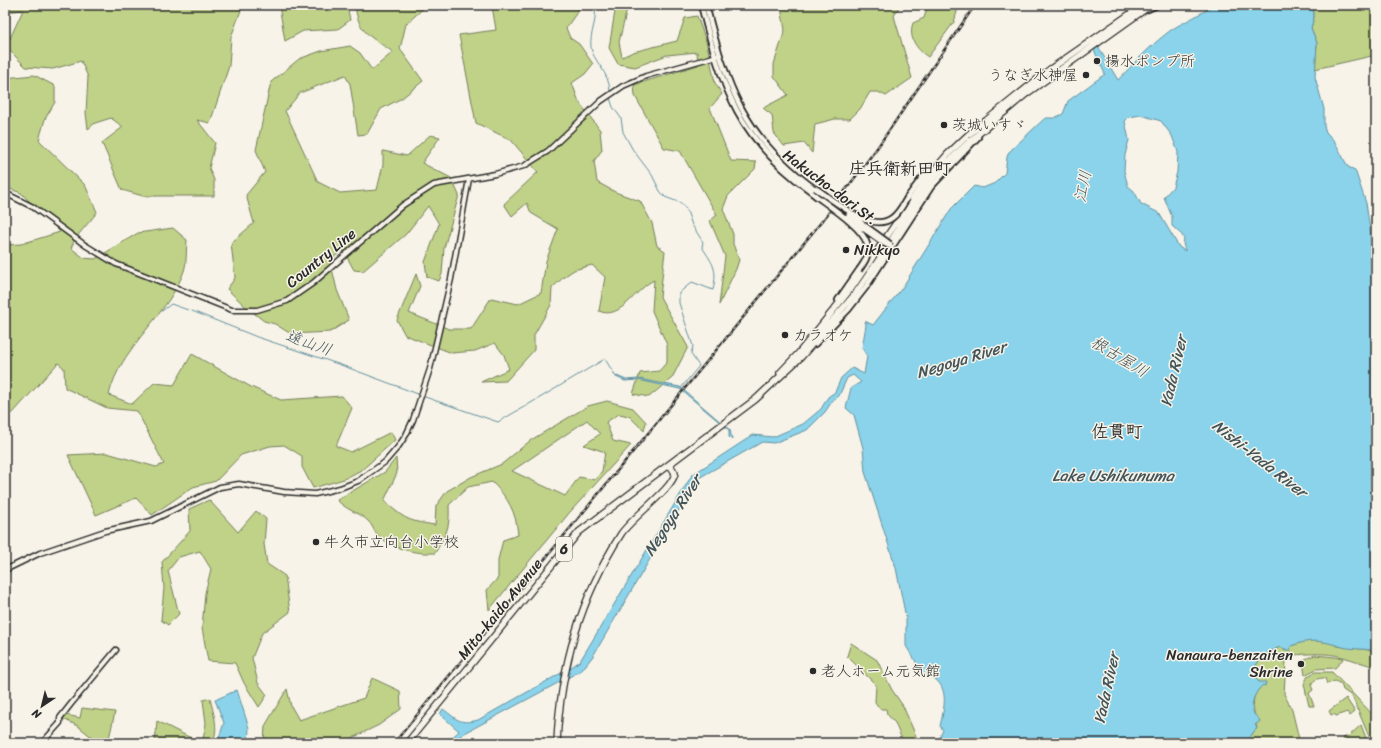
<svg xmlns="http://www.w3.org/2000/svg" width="1381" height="748" viewBox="0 0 1381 748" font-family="Sriracha,'Klee One',sans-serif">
	<rect width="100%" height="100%" fill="#f7f3e8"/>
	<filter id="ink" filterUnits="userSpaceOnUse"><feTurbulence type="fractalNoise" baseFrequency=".025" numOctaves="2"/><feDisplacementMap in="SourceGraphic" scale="8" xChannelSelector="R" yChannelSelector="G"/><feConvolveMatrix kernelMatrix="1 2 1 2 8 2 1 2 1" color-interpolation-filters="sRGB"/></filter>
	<g filter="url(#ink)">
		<!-- green -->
		<path fill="#bfd288" stroke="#757e5a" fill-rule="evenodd" d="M5 5H243L231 37 229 66 210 123 197 120 215 143 209 168 214 180V196H143L122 190 102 143 123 127 111 118 95 123 88 129 86 113 88 77 81 61 53 69 26 67 6 47 23 10 5 12Z
			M279 5H347L350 20 338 29 303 31 285 41Z
			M355 5H427L406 24 400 49 423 81 402 98 381 109 367 134 358 135 350 84 345 75 300 93 285 111 318 182 340 193 377 190 383 165V151L407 156 430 135 440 137 422 163 451 178 459 195 444 248 442 274 439 281 427 277 425 262 439 224 428 206 406 234 363 271 354 270 343 250 330 260 337 290 349 320 330 332 291 334 275 324 264 321 246 307 227 289 235 278 231 243 254 223 246 195 265 172 256 150 271 82 299 59 321 51 350 46 360 53 372 70 393 52C371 37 358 33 355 5Z
			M472 5H582L566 28 570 38 579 44 593 64 585 74 572 83 579 102 600 130 602 150 594 161 597 182 615 192 640 201 652 223 657 246 665 251 660 297 688 347 672 378 649 397 633 394 640 373 659 371 667 362V345L652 311 654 280C636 288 621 321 599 311L605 277 592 265 574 270 565 276 552 288 551 305 534 335V350L506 381 481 382 509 369 504 355 495 343 475 351 452 353 405 335 397 320 416 274 420 286 409 313 449 329H471L491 298 518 304 541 293 546 261 558 229 531 213 527 203 512 216 504 204 538 172 511 140 476 123 459 35 496 30 492 6 474 9Z
			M616 5H628L619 42 622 57 633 52 677 41 685 18 697 16 707 44 715 83 722 94 710 108 731 161 756 162 755 169 728 196 723 209 733 234V244L739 260 736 269 719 305 725 256 710 221 717 215 680 151 664 148 635 96 634 85 698 65 697 52 667 55 635 67 618 64 609 48Z
			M779 5H900L894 16 912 78 886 96 878 92H870L860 109 850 119H835L815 124 812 153 804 143 784 146 774 133 772 115 763 108 788 95 774 76V64L785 30 781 8Z
			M928 5H962L958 8 954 22 928 57C916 49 908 37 913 23L924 18Z
			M1313 5H1376V55L1315 69 1317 43 1311 28 1314 17Z
			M34 75 55 86V102L45 119 39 140 85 185 97 212C88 225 77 233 71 248L84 258 95 259 138 233 173 228 187 240C186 250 187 262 184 271 168 316 120 347 109 395L132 404 154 383 174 385 192 354 251 387 281 400 342 396 352 408 336 446 351 452 391 432 395 440 363 469 344 479 313 488 302 467V456L284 445 270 446 241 455 216 481 193 487 152 515 136 498 96 515 68 455 107 453 156 467 164 464 137 411 107 408 65 388 64 368 58 363 12 414 5 407V245L21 244 60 232 21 193 5 187V78Z
			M607 401 633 408 646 422 644 431 629 416 619 414 606 422 613 441 631 445 570 512 489 610 487 590 498 578V560L503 540 518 535C516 511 508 498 492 482L468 487 449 505C450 528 447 533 435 553 415 554 391 549 377 534 373 530 372 524 368 521 359 512 347 511 337 500L385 472 396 458 397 473 384 501C405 519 407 521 435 525L436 506 447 491 471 477 502 464 531 440 588 406ZM587 420 600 434 584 445 605 452 602 471 595 480 579 477 565 496 512 471Z
			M209 500 238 532 256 511 266 519 264 544 267 564 285 576 290 612 262 633 252 658 258 683 267 695 259 707 244 683 235 663 208 661 202 628 205 593 211 569 200 551 179 557 168 571 179 614 168 625 161 620 164 588 162 562 190 531 189 509Z
			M1308 640 1329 642 1338 646 1376 651V667C1364 664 1354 660 1343 657 1326 652 1309 654 1292 655L1286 661 1284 694 1292 710 1300 743H1245L1257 728C1255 724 1257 721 1255 716 1252 704 1252 689 1266 684L1259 683 1254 677C1252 662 1267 653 1280 647L1286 650 1291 646Z
			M851 643 877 660 892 690 903 706 919 743H906L900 735 895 723 887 714 886 709H880L875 702 876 685 847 656Z
			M1315 655 1344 658 1335 668 1316 669 1305 675 1303 663 1305 659Z
			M1315 672H1332L1376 718V736L1370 739 1352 696 1343 690 1341 684 1335 681 1327 684 1325 678C1319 678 1314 679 1311 685L1313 690 1309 693 1314 706H1309L1304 684 1308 676Z
			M372 678 400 691 401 709 379 725 342 743H264L265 726 287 689 291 706 299 720 364 698Z
			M210 698C213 713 220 729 212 743H155L157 721 197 741 203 739 206 723 203 700Z
			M1346 698 1355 712 1350 716 1347 712 1336 716 1334 714 1331 715 1329 711Z
			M82 708 115 712 108 743H99L78 726 63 719 66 715 80 718Z
			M1361 725 1368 743H1345L1343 738 1349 736Z"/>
		<!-- water -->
		<path fill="#8ad3eb" stroke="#64909e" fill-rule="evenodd" d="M1213 5H1313L1314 17 1311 28 1317 43 1315 77 1324 109V126L1326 132 1335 142 1348 167 1355 170 1366 203 1372 243 1376 250V651C1364 648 1350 650 1339 646 1320 640 1310 639 1291 646L1290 651 1280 647C1266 653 1245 667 1259 682H1266L1265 686 1263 685C1256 691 1249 703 1254 714 1256 717 1258 717 1260 721L1255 725 1257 728 1245 743H941L939 739 943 730 940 726C944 709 950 687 932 677 928 674 922 676 917 673L916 662 906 646V618L896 568 865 472 863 448 854 415 846 408 851 388 861 382 853 375 847 378 839 396 833 400 825 412 807 430 774 443 762 442 697 479 593 656 582 670 463 734 453 743H446L459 731 440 714 443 709C457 719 459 725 478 720L570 668 580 661 692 475 753 435 773 437 803 424 821 409 828 397 835 392 841 378 852 368 864 374 867 356 862 348 866 325 865 321 873 325 902 288 951 209 974 186 983 188 995 183 1005 173 1007 157 1009 152 1045 118H1054L1063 114 1068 101 1105 74 1093 48 1097 45 1118 80C1135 62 1151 45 1171 30 1178 25 1211 9 1213 5ZM1141 115 1161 121 1172 136 1178 152 1177 172 1173 187 1164 197 1172 217V226L1182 235 1184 239 1183 243 1185 251 1179 247 1159 213 1141 204 1134 191 1128 186 1124 171 1125 155 1129 140 1125 121 1129 117Z
			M617 376 626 380 639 379 680 387 730 430 732 440 729 437V430L680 389 638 380 625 381 616 377Z
			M237 690 249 728 248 743H217L224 723 215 700Z"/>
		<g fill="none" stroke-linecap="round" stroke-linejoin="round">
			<!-- stream -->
			<path stroke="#64909e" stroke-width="1" d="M594 5C599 19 589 33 591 47 592 60 610 72 610 92
				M610 98 613 107 621 118 623 132 633 150 652 175 660 191 665 197 681 203 686 209
				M162 311 171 304 188 310
				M192 311 257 337 341 365 418 394
				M605 359 616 377
				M681 388 699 366 691 354 693 346 679 303V293L692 282 713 290C718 269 713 264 702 247L703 242 692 225 687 211
				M425 397 498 422 536 400
				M538 399 603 360"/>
			<!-- tertiary casing -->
			<g stroke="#2b2b2b" stroke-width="7">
				<path id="tertiary" d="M5 193 33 207 85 245 116 264 232 310H257L287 301 313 283 403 205 434 185 495 174 524 166 548 151 601 101 623 86 646 76 717 56
					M5 570 40 553 105 531 151 521 220 487 239 484 284 492 315 494 340 488 358 481 385 462 398 447 406 435 413 420 430 369 451 279 469 179
					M42 743 60 723V718L71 704 116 650"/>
			</g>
			<!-- secondary casing -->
			<g stroke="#2b2b2b" stroke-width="8">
				<path id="secondary" d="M701 5C723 90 738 139 812 192
					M706 5C727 87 743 137 815 189
					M1148 9 1157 5
					M907 198 921 179 932 169
					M838 300 859 270
					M815 344 848 310 866 287 931 187 978 137"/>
			</g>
			<!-- trunk casing -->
			<g stroke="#2b2b2b" stroke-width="8">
				<path id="trunk" d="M780 373 798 354 853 286 924 182 947 155 968 135 1049 70 1143 5
					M407 743 579 532 756 399 802 356 855 294 880 258 927 185 949 161 970 141 1026 94 1151 5
					M557 743C560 669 581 597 621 534 632 517 673 489 675 473L670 465"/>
			</g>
			<!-- tertiary -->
			<use href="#tertiary" stroke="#f7f3e8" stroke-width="4"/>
			<!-- secondary -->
			<use href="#secondary" stroke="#f7f3e8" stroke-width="4.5"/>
			<!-- trunk -->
			<use href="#trunk" stroke="#f7f3e8" stroke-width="5.5"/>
			<!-- rail casing -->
			<g stroke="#2b2b2b" stroke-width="2.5">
				<path id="rail" d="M394 743 827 215 877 148 975 5"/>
			</g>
			<!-- rail -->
			<use href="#rail" stroke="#f7f3e8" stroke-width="1" stroke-dasharray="3" stroke-linecap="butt"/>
			<!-- secondary-bridge casing -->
			<g stroke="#2b2b2b" stroke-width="8" stroke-linecap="butt">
				<path id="secondary-bridge" d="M815 188C834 200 871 234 892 218 899 213 903 205 907 198
					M812 193C826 204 863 227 867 244 870 254 865 262 859 270
					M849 214 890 244
					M847 217 885 244 892 247"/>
			</g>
			<!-- secondary-bridge -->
			<use href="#secondary-bridge" stroke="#f7f3e8" stroke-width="4.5"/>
		</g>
	</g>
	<!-- markers -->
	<g fill="#2b2b2b" stroke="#f7f3e8" stroke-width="1.5">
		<circle cx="1097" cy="61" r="4"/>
		<circle cx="1086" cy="75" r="4"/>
		<circle cx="944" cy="125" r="4"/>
		<circle cx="846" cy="250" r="4"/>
		<circle cx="785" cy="335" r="4"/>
		<circle cx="316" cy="542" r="4"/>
		<circle cx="1301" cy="664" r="4"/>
		<circle cx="813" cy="671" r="4"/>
	</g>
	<g text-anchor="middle" stroke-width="3" stroke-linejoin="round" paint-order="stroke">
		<!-- shield labels -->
		<rect fill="#f7f3e8" stroke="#686764" stroke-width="1" x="556" y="537" width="16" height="24" rx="3"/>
		<g font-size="14" font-weight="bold" fill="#2b2b2b">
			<text x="564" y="554">6</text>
		</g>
		<!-- poi labels -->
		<g font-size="15" fill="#2b2b2b" stroke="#f7f3e8" text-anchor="start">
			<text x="1105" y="66">揚水ポンプ所</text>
			<text x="1078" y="80" text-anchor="end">うなぎ水神屋</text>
			<text x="952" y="130">茨城いすゞ</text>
			<text x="854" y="255">Nikkyo</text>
			<text x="793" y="340">カラオケ</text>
			<text x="324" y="547">牛久市立向台小学校</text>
			<text x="1293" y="660" text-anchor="end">Nanaura-benzaiten<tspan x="1293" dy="17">Shrine</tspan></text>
			<text x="821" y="676">老人ホーム元気館</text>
		</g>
		<!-- street labels -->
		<g font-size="15" fill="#2b2b2b" stroke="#f7f3e8">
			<text transform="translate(830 187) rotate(37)" y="5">Hakucho-dori St.</text>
			<text transform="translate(321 258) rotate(-39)" y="5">Country Line</text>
			<text transform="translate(500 609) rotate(-51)" y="5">Mito-kaido Avenue</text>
		</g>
		<!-- water labels -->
		<g font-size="16" font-style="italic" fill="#43555b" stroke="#f7f3e8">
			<text transform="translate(1082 186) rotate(-78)" y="6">江川</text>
			<text transform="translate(309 342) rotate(20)" y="6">遠山川</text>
			<text transform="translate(1120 356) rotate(31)" y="6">根古屋川</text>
			<text transform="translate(961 359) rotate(-17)" y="6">Negoya River</text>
			<text transform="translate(1173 371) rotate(-77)" y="6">Yada River</text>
			<text transform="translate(1260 458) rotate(38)" y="6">Nishi-Yada River</text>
			<text x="1113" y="481">Lake Ushikunuma</text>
			<text transform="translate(672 515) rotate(-57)" y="6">Negoya River</text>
			<text transform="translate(1106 688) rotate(-78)" y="6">Yada River</text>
		</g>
		<!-- quarter labels -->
		<g font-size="17" font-weight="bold" fill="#2b2b2b" stroke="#f7f3e8">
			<text x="900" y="174">庄兵衛新田町</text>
			<text x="1117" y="437">佐貫町</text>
		</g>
	</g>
	<!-- margin -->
	<rect width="1381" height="748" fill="none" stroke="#f7f3e8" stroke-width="20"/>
	<rect x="10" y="10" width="1361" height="728" fill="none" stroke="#2b2b2b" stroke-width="1.5" filter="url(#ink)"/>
	<!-- north arrow -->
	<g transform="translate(42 706) rotate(215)" stroke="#f7f3e8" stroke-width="3" paint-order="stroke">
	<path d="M0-3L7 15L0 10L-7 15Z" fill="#2b2b2b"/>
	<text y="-6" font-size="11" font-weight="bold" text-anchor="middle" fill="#2b2b2b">N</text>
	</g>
</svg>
